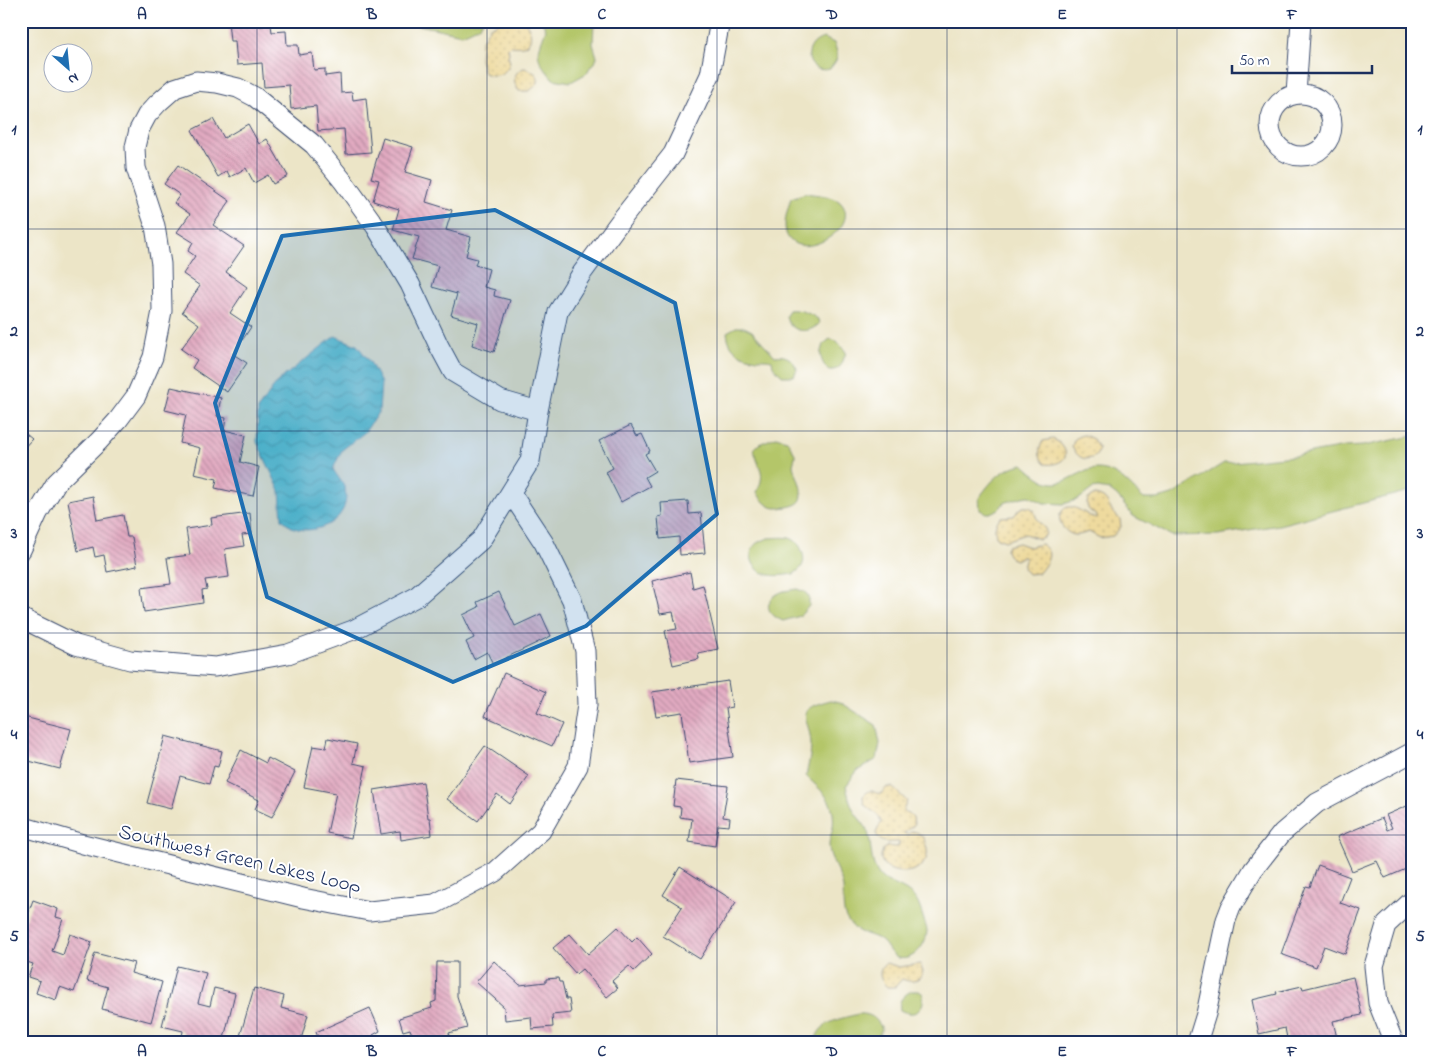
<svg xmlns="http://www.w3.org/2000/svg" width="1434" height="1064" viewBox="0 0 1434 1064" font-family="'Indie Flower',sans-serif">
	<defs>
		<pattern id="sand-dots" width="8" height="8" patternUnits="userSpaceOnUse" patternTransform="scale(1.25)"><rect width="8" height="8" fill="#eeda9e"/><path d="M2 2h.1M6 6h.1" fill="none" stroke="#ccbb8a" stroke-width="1.8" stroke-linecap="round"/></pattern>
		<pattern id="water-waves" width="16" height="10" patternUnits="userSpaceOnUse" patternTransform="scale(1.25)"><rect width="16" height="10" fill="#54c0ce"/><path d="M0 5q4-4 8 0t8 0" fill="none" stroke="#459caa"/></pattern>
		<pattern id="building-back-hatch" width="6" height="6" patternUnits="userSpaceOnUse" patternTransform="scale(1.25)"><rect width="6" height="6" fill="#e2aac1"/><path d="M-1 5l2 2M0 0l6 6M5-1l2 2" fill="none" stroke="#b68ba0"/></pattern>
	</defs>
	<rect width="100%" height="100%" fill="#fff"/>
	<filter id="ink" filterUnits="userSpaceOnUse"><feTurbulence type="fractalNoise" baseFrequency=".02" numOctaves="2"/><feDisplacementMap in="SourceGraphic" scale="10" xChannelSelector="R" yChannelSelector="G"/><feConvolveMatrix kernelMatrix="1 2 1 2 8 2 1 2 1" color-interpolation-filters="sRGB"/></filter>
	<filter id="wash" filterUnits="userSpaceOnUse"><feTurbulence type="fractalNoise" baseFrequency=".0096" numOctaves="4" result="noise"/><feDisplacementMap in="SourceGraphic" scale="20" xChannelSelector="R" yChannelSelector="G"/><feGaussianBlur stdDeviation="1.12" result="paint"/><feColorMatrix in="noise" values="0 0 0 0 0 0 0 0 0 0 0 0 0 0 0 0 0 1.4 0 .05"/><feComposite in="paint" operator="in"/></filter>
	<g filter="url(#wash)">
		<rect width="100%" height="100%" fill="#ece5c7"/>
		<!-- grass -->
		<path fill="#b4c669" stroke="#687a64" d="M410 21H483L480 26 462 34 414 24Z
			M541 21H594L593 44 597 57 595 63 590 67 587 73 571 82 553 79C534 56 536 57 546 29Z
			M824 38 834 43C839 57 839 57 830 69 805 75 801 44 824 38Z
			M806 193C816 195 832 195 840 202 865 227 797 266 786 233 783 221 788 209 791 198Z
			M789 310C801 309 809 313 818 319L819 324C807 335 790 332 786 316Z
			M736 327H744L752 331 775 356C786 354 793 359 797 369L794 376H782L773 366 772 360C766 358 759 360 752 358 737 355 728 347 727 332Z
			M830 339 837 341 846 352C842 364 841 371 828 370 818 359 818 347 830 339Z
			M1413 436V490L1279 525 1218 535 1172 536 1133 516 1117 496 1109 490 1098 488 1092 489 1079 499 1064 504 1044 503 1029 496 1022 497 1004 503 999 509 990 513H986L980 510 979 498C991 481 1002 468 1023 464 1029 470 1041 480 1048 482 1068 489 1084 460 1111 472 1125 478 1133 490 1144 499H1158L1172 495 1224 463 1294 456 1345 447 1363 446Z
			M776 437 787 440 795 454C795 458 794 461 793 465 793 469 796 473 797 476 806 500 804 506 778 508 769 509 761 500 757 492 767 471 758 469 754 449L759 444Z
			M768 538C775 538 786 536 792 539 800 542 807 558 802 566 801 569 796 572 794 574 785 575 774 577 766 574 753 571 745 552 757 543 760 541 765 540 768 538Z
			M797 589 805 592 809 597V606L800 616 783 621C763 613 764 598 784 591 788 590 793 590 797 589Z
			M831 700 840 702 876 725 880 743 877 759 857 771 846 786C848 794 850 804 854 811 857 817 862 821 865 826 875 843 866 863 883 879 886 881 890 882 893 884 906 890 915 894 920 908 921 911 927 929 927 930 927 944 914 962 898 958 890 956 887 944 880 940 866 932 859 936 848 921 841 912 844 899 843 888 841 873 829 861 829 845 829 839 832 833 833 827 836 801 823 792 806 776 808 766 811 755 811 745 810 716 791 710 831 700Z
			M911 991H919L923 994C925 1010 915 1018 900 1010 898 1000 903 996 911 991Z
			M858 1014C870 1013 877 1018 882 1029L879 1035 874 1041 865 1043H815C818 1021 841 1019 858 1014Z"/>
		<!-- sand -->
		<path fill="url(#sand-dots)" stroke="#84847e" d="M502 21H524C531 28 535 42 523 46 519 47 514 46 510 46L508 48 509 53 508 56 510 62C507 75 495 78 484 73L480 60 481 42 490 27Z
			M524 68C530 69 540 74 538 82 537 85 532 89 529 91H519C512 82 513 72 524 68Z
			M1084 435 1093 439 1099 449 1096 456C1085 462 1078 458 1072 447 1074 439 1076 436 1084 435Z
			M1053 439C1056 441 1061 443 1063 447 1072 460 1055 466 1045 464 1038 457 1038 450 1043 441Z
			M1095 495C1109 498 1106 504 1114 513 1116 515 1118 517 1120 519L1121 527 1113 536 1100 538 1089 532C1085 533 1081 535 1077 535 1068 536 1055 522 1061 513 1069 497 1086 517 1096 518L1097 516C1090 511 1085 509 1088 499Z
			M1023 507C1037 506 1033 514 1039 522 1043 528 1048 528 1045 536L1039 539 1025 534 1005 541 997 538C993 529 995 523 1001 517L1014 516 1019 509Z
			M1018 543 1029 547 1041 544C1056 553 1046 564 1039 573L1028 574 1023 568 1025 560 1024 557H1021L1016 560C1010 558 1007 556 1006 549L1007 546Z
			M887 787H892L907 801 903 811 909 813 913 817 914 825 904 833 905 834H908L913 831C921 833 924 838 926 845 936 877 882 880 881 857 881 854 883 851 883 849L888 846 896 847 899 845V842C889 842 880 845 876 833L881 822C878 808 862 812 863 796 873 786 871 793 881 794Z
			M886 963 899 967 920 964 923 972C919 982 911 983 902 979L895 987H887C879 979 877 971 886 963Z"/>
		<!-- water -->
		<path fill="url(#water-waves)" stroke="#387896" d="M335 336 357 345 370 362 381 383 379 411 365 432 342 450 333 469C336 475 343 482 345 489 352 518 319 536 294 528 290 527 286 522 282 519L280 491 257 442 258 409 278 381Z"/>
		<g id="blocks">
			<!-- building -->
			<path fill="url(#building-back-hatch)" d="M228 21H260V26L271 25 272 32 286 31 287 45H298L299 55 312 53 314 70 325 69V76L340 74 341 93 352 92 353 100 366 98 371 152 346 154 344 129 318 131 316 106 291 109 289 85 264 87 262 63 237 65 235 41H230Z
				M213 119 224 138 248 124 259 144 267 139 288 176 273 184 268 175 254 183 246 168 230 177 227 171 218 177 192 130Z
				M383 138 413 147 405 172 432 180 426 202 452 210 446 230 471 237 466 256 477 259 475 265 489 269 484 287 495 290 494 296 510 300 494 352 472 345 478 323 451 315 457 294 432 287 438 266 412 259 419 237 393 230 399 209 373 201 379 180 371 178Z
				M178 165 230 201 213 225 244 246 226 272 247 287 230 313 251 327 233 354 247 363 227 392 192 368 197 360 181 349 199 324 182 312 200 286 183 274 195 256 188 251 193 242 177 232 190 214 174 203 180 195 164 184Z
				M171 387 221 398 217 416 226 418 224 430 246 435 240 462 259 467 253 496 215 488 217 479 194 474 200 448 180 443 186 415 165 410Z
				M631 425 637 436 642 434 650 451 645 454 655 471 645 477 650 486 621 502 606 472 613 468 599 441Z
				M21 430 32 439 21 451Z
				M93 496 97 520 123 515 127 537H132L137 566 107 572 104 555 95 557 93 547 78 551 68 501Z
				M688 501 689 514 701 513 705 553 680 555 679 537 660 539 658 517 662 516 661 503Z
				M250 513 252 534 242 535 244 546 225 549 229 577 205 580 207 589 202 590 203 603 144 612 141 588 171 584 167 558 190 555 186 529 212 525 211 518Z
				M690 572 693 588 703 585 718 649 698 653 699 659 673 665 665 631 677 629 673 612 660 614 652 581Z
				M499 592 515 626 541 614 551 636 493 664 487 652 474 659 466 642 474 638 463 615 479 607 477 602Z
				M504 673 546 692 537 713 562 724 552 746 485 716Z
				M728 681 732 707 726 708 733 757 689 763 682 712 656 716 652 692Z
				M24 717 71 729 60 769 21 759V726Z
				M165 736 222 751 218 767 214 766 209 784 180 776 171 809 147 803Z
				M328 738 357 744 353 763 366 766 351 838 327 833 336 793 304 787 313 746 326 748Z
				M485 746 529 776 510 804 497 794 478 821 447 799Z
				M241 750 266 763 268 758 295 772 272 817 255 809 259 800 225 783Z
				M676 780 728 786 723 817 730 818 729 826 718 825 715 846 689 842 692 819 680 817 681 807 673 806Z
				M423 782 428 818H430L432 835 401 840 400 831 381 834 374 790Z
				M1407 806 1409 808 1413 807V866L1385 878 1377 861 1352 871 1337 837 1382 818 1387 830 1392 828 1386 815Z
				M1318 865 1350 877 1340 903 1361 910 1345 954 1324 946 1316 967 1281 954 1306 886 1310 887Z
				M680 867 736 902 700 959 663 936 682 907 663 895Z
				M33 900 58 909 56 917 63 919 52 951 63 955 70 934 92 942 74 992 60 987 56 1000 36 993 40 981 28 977 33 964 21 960V933Z
				M618 927 632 942 637 937 652 954 634 971 629 966 612 981 618 988 607 997 582 969 576 974 553 948 570 934 588 954Z
				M95 953 134 963 131 973 162 982 151 1022 102 1009 108 987 87 981Z
				M494 961 520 985 546 982V979L558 978 559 982H562L566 999H569L571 1013 552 1015 553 1027 532 1029 531 1017 505 1020 504 1007 476 982Z
				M437 962H457V996L467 1028 449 1033 450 1037 431 1043H428L427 1037 414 1040 410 1029 403 1031 399 1018 432 1008 431 1003 436 1001Z
				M177 966 206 973 198 1003 210 1006 214 988 235 993 223 1043H206L182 1037 183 1031 162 1026Z
				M1353 977 1362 1015 1333 1021 1337 1038 1316 1043H1288L1285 1028 1259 1034 1252 1000 1277 994 1276 992 1302 986 1303 989Z
				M254 988 284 996 281 1008 308 1015 300 1043H238Z
				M370 1008 380 1031 373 1035 377 1043H320L316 1032Z"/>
		</g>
	</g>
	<g filter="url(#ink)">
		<use href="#blocks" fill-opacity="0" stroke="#3a4a6e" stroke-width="1"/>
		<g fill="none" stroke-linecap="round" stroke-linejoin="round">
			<!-- minor casing -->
			<g stroke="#3a4a6e" stroke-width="21">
				<path id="minor" d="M1296 94 1301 21
					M1270 125a31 31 0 1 1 62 0a31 31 0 1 1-62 0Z
					M21 550 38 513 56 483 99 441 118 420 136 396 153 357 162 311 161 264 155 226 136 168 135 147 139 130 147 115 158 103 175 88 196 81 217 83 238 88 255 97 314 145 343 181 376 227 410 284 439 346 453 372 500 400 538 411
					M21 618 76 645 130 660 215 667 288 654 353 630 416 597 481 540 530 461 538 411 558 312 582 273 621 220 673 154 710 75 720 21
					M21 826 83 844 303 898 369 911 435 904 495 872 541 831 578 766 587 705 585 651 572 600 544 543 511 493
					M1197 1043 1206 1014 1226 920 1231 907 1253 870 1282 833 1317 803 1413 752
					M1394 1043 1378 1003 1374 966 1386 925 1413 900"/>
			</g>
			<!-- minor -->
			<use href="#minor" stroke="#fff" stroke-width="19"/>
		</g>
	</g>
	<!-- marked area -->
	<path fill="#1f6fb2" fill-opacity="0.2" stroke="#1f6fb2" stroke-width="4" stroke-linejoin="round" d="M495 210 675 303 717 514 586 626 453 682 267 597 215 403 282 236Z"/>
	<!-- grid -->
	<path fill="none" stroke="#1b2f5e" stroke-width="1" stroke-opacity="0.55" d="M257 21V1043M487 21V1043M717 21V1043M947 21V1043M1177 21V1043M21 229H1413M21 431H1413M21 633H1413M21 835H1413"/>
	<g text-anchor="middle" stroke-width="4" stroke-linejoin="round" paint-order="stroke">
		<!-- street labels -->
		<g font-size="21" fill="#1b2f5e" stroke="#fff">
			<text transform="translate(240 858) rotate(13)" y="7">Southwest Green Lakes Loop</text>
		</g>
	</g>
	<!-- margin -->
	<rect width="1434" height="1064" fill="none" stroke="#fff" stroke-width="55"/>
	<!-- north arrow -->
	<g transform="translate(68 68) rotate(153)"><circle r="24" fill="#ffffff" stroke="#a4acbf"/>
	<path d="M0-4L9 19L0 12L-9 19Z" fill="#1f6fb2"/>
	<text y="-8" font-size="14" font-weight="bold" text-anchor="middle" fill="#1b2f5e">N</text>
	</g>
	<!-- scale -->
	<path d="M1232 65v8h140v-8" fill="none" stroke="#1b2f5e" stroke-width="2.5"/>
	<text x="1239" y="65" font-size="15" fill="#1b2f5e" stroke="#ffffff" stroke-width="4" paint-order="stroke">50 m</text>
	<rect x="28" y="28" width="1378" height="1008" fill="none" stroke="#1b2f5e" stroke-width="2"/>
	<g font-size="16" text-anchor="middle" font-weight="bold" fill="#1b2f5e">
		<text x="142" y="19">A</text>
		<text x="372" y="19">B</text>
		<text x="602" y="19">C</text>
		<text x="832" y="19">D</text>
		<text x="1062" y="19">E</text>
		<text x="1292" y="19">F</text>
		<text x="14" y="134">1</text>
		<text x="1420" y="134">1</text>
		<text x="14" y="336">2</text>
		<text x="1420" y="336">2</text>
		<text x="14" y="538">3</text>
		<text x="1420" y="538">3</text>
		<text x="14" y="739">4</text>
		<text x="1420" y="739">4</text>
		<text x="14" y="941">5</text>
		<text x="1420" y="941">5</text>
		<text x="142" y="1056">A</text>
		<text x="372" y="1056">B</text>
		<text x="602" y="1056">C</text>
		<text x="832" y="1056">D</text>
		<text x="1062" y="1056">E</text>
		<text x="1292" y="1056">F</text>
	</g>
</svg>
